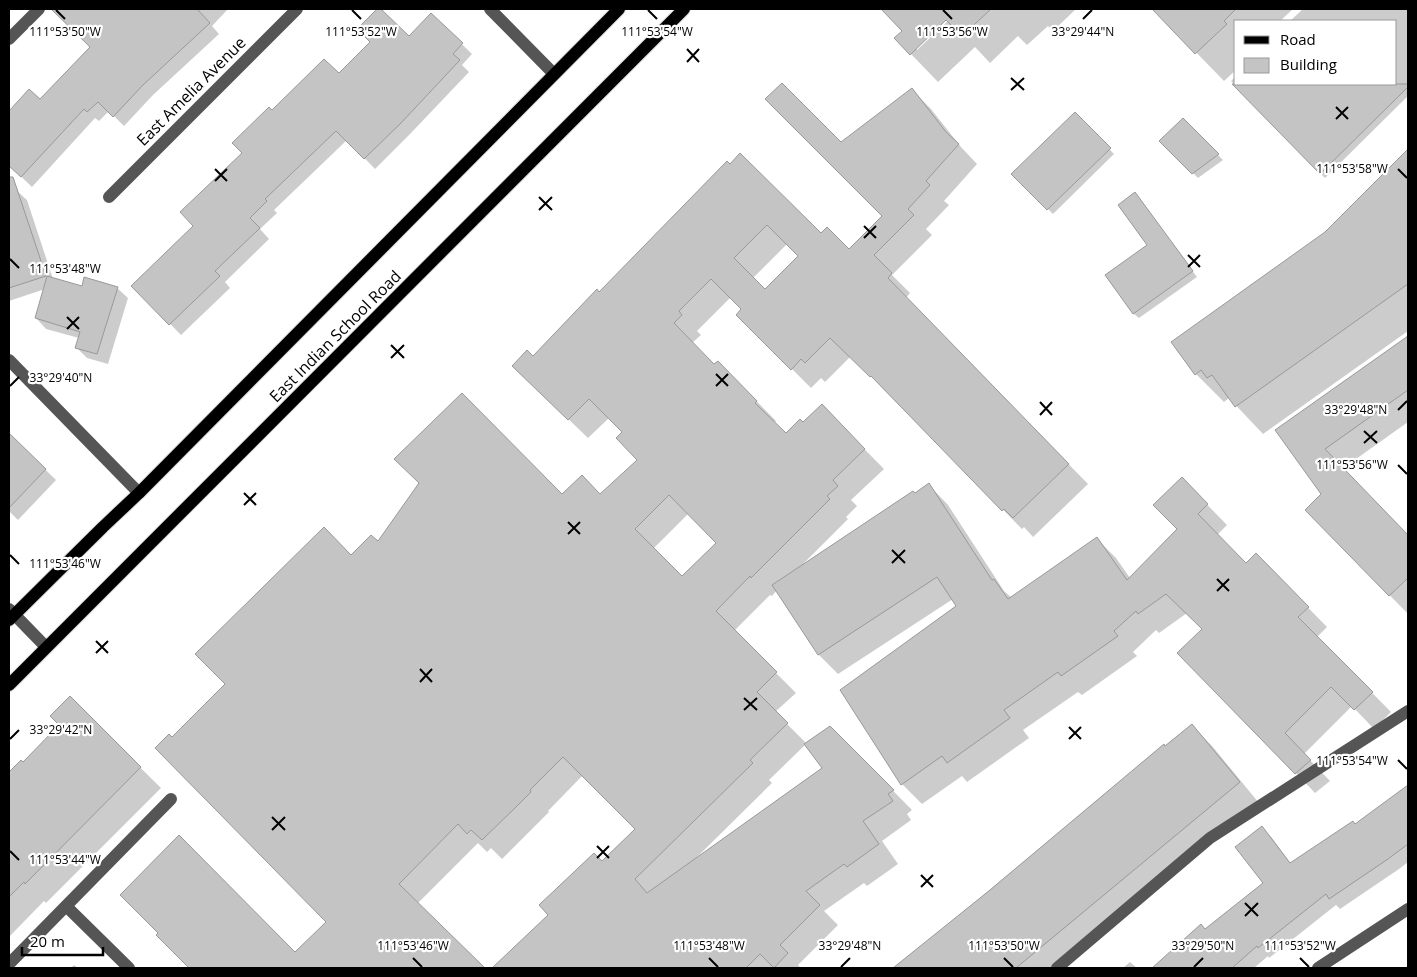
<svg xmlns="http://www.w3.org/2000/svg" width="1417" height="977" viewBox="0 0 1417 977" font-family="'Open Sans',sans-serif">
	<rect width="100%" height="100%" fill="#fff"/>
	<!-- shadow -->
	<path fill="#0003" fill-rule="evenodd" d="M60 9H228L212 26 219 34 153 95 124 126 109 111 99 121 95 118 32 187 9 165V113L30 90 40 100 92 47 56 13Z
		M379 9 409 38 431 14 472 54 462 65 469 72 411 133 375 169 347 140 274 210 277 213 260 229 269 239 225 282 230 288 181 335 133 286 195 226 272 112 339 75 372 42 359 29Z
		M883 9H1076L1053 31 1048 26 1027 45 1018 36 990 63 975 47 938 82 911 54 904 31ZM950 15 952 17 917 50V46Z
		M1154 9H1293L1280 21H1236V70L1224 81Z
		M1303 9H1408V96L1325 178 1231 81 1236 76V84H1396V21H1290Z
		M912 90 931 109 961 147 977 164 944 201 949 205 926 229 932 235 892 275 910 293 906 298 1088 484 1033 537 1024 527 1022 529 851 356 825 382 821 378 811 388 738 315 743 309 731 297 697 331 701 335 692 343 714 365 718 362 776 421 774 423 786 435 803 424 822 406 884 469 851 500 857 506 846 517 848 519 804 563 805 564 929 485 948 505 1004 591 1012 598 1096 538 1116 558 1130 578 1179 529 1182 479 1227 525 1217 535 1246 564 1275 574 1327 627 1317 637 1391 712 1374 729 1352 706 1304 754 1330 781 1315 793 1296 773 1204 629 1187 613 1159 633 1156 630 1133 652 1137 656 1082 695 1078 692 1023 730 1029 738 967 782 962 776 922 804 902 784 841 690 958 606 953 599 838 674 819 655 777 590 772 596 770 595 734 631 796 693 775 712 807 744 830 727 912 810 907 814 911 820 882 841 898 864 867 886 864 883 824 911 838 925 798 965 801 968H494L637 829 583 775 548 811 549 812 502 859 491 848 487 852 478 843 417 904 483 968H191L158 935 295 954 328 922 172 738 351 556 378 543 562 496 600 495 639 460 624 432 609 418 588 438 533 385V358L599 294 727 162 821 235 849 251 883 216 841 144ZM787 244 800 256 765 290 753 278ZM689 513 718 543 682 578 653 549ZM806 744 823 769 695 861 694 860 772 783 769 780Z
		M1075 114 1114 154 1053 214 1013 174Z
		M1183 120 1223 160 1198 178 1161 141Z
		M1408 151V331L1263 434 1229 398 1224 402 1196 374 1326 233Z
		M16 190 27 200 53 279 82 288H117L128 298 108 364 87 358 76 347 79 338 46 329 36 318 45 289 9 301V192Z
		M1135 194 1197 277 1139 318 1134 314 1107 275 1149 246Z
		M1408 335V422L1342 469 1408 536V614L1307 510 1323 495 1277 430 1364 378Z
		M9 434 56 480 18 520 9 511Z
		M70 698 161 788 46 903 44 901 9 937V774L21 762 23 764 61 725Z
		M1191 725 1212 746 1259 803 1060 968H896L1100 798Z
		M1408 786V862L1399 869 1340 909 1336 905 1269 958 1268 956 1254 968H1154L1201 926 1205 930 1265 883 1262 828 1272 838 1291 864 1356 825Z
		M1130 962 1137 968H1123Z
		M74 965 78 968H71Z"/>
	<!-- building -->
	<path fill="#c4c4c4" stroke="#999" fill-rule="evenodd" d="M51 9H197L210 23 143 85 113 117 98 102 87 112 84 109 21 177 9 166V111L29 89 40 99 90 47Z
		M377 9H381L409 36 431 13 463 43 453 54 460 60 401 123 364 159 336 131 265 199 267 201 250 218 260 228 215 271 220 276 169 325 131 286 193 226 180 212 242 153 232 143 269 107 272 110 324 59 339 73 370 42 357 29Z
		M881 9H991L962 36 946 20 910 55 894 38 902 31Z
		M1152 9H1236L1224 21 1227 24 1195 54Z
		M782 83 841 142 912 88 946 132 959 144 926 181 930 185 908 209 914 215 874 255 892 273 888 278 1069 464 1013 518 1004 509 1002 511 871 376 870 377 830 338 805 363 801 359 791 370 736 315 741 309 711 279 679 311 682 315 674 323 714 364 718 361 757 401 755 403 786 433 800 419 803 422 822 404 865 449 833 480 838 486 827 496 830 499 751 578 750 576 716 611 777 672 757 692 788 723 750 760 753 763 635 879 647 893 822 768 804 744 830 726 894 790 888 794 893 801 863 821 879 844 847 867 844 864 806 891 820 905 780 945 788 953 774 968 760 954 746 968H492L548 915 539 905 594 853 602 861 635 829 563 757 530 790 531 792 516 807 482 840 471 830 467 834 458 824 399 884 485 968H189L156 935 158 933 120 895 179 835 295 952 326 922 155 748 169 734 172 737 225 684 195 654 324 527 351 555 371 535 378 541 419 483 394 459 462 393 562 494 582 475 600 494 637 460 616 438 622 432 589 399 568 420 512 366 527 350 533 356 597 289 599 292 727 161 730 164 740 153 821 233 827 227 849 249 882 216 765 99ZM767 225 798 256 765 289 734 258ZM669 495 716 543 682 576 635 529Z
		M1232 84H1408V87L1320 174Z
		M1075 112 1111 148 1047 210 1011 174Z
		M1183 118 1219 154 1192 174 1159 141Z
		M1408 149V284L1235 407 1212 375 1207 378 1201 370 1195 375 1171 342 1325 232Z
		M9 177H13L46 276 9 288Z
		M1135 192 1193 271 1133 314 1105 275 1147 245 1118 205Z
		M47 276 82 286 84 277 118 287 97 354 75 348 80 332 35 318Z
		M1408 336V390L1325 449 1408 535V578L1389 596 1305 510 1321 494 1275 430Z
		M9 433 46 469 9 508Z
		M1182 477 1208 504 1198 514 1246 563 1256 553 1309 607 1298 617 1373 692 1354 710 1331 687 1285 733 1311 760 1295 774 1177 653 1202 629 1166 594 1138 614 1136 611 1114 631 1118 636 1061 676 1058 672 1004 710 1010 718 947 763 942 756 901 785 840 690 956 606 937 577 818 655 772 585 913 491 915 493 929 483 992 580 994 579 1008 599 1097 537 1127 580 1177 529 1153 505Z
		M70 696 141 767 25 884 24 882 9 897V772L21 760 23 762 59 725 50 716Z
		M1192 724 1240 782 1016 968H893L990 890 1164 744 1165 746Z
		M1408 785V844L1388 859 1329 899 1326 894 1258 948 1257 946 1232 968H1152L1201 924 1205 929 1263 883 1235 847 1262 826 1290 863 1353 821 1355 824Z"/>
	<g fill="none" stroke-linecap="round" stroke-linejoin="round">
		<!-- major casing -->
		<g stroke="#dbdbdb" stroke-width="14">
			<path id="major" d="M9 620 103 527 139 493 619 9
				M9 685 684 9"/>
		</g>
		<!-- minor -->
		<path stroke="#555" stroke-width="12" d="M490 9 554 74
			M9 39 39 9
			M109 197 297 9
			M9 360 139 493
			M9 609 46 647
			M66 906 129 968
			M9 964 171 799
			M1057 968 1210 838 1408 711
			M1318 968 1408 909"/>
		<!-- major -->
		<use href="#major" stroke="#000" stroke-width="12"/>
	</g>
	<!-- ticks -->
	<path fill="none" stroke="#000" stroke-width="2" d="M56 10 65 19M352 10 361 19M648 10 657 19M943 10 952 19M1083 19 1092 10M687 49 699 62M687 62 699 49M1011 78 1024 90M1011 90 1024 78M1336 107 1348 119M1336 119 1348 107M215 169 227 181M1398 169 1407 178M215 181 227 169M539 197 552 210M539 210 552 197M864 226 876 238M864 238 876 226M1188 255 1200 267M10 259 19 268M1188 267 1200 255M67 317 79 329M67 329 79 317M391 345 404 358M391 358 404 345M716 374 728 386M10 386 19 377M716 386 728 374M1040 402 1052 415M1398 410 1407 401M1040 415 1052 402M1364 431 1377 443M1364 443 1377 431M1398 465 1407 474M244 493 256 505M244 505 256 493M568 522 580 534M568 534 580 522M892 550 905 563M10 555 19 564M892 563 905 550M1217 579 1229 591M1217 591 1229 579M96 641 108 653M96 653 108 641M420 669 432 682M420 682 432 669M744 698 757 710M744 710 757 698M1069 727 1081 739M10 739 19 730M1069 739 1081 727M1398 760 1407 769M272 817 285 830M272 830 285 817M597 846 609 858M10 851 19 860M597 858 609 846M921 875 933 887M921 887 933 875M1245 903 1258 916M1245 916 1258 903M413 958 422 967M709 958 718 967M1004 958 1013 967M1300 958 1309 967M841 967 850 958M1194 967 1203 958"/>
	<g text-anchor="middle" stroke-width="4.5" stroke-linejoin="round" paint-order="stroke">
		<!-- street labels -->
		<g font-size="16" fill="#000" stroke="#fff">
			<text transform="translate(191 91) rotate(-45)" y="6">East Amelia Avenue</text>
			<text transform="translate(335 336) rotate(-45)" y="6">East Indian School Road</text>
		</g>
	</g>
	<g font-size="12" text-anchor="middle" fill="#000" stroke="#fff" stroke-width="4.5" stroke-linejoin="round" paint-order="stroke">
		<text x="65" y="36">111°53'50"W</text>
		<text x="361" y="36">111°53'52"W</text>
		<text x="657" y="36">111°53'54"W</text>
		<text x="952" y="36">111°53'56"W</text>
		<text x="1083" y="36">33°29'44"N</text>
		<text x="1352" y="173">111°53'58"W</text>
		<text x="65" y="273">111°53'48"W</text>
		<text x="61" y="382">33°29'40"N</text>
		<text x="1356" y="414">33°29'48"N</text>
		<text x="1352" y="469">111°53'56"W</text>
		<text x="65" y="568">111°53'46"W</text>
		<text x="61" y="734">33°29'42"N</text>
		<text x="1352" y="765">111°53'54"W</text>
		<text x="65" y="864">111°53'44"W</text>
		<text x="413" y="950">111°53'46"W</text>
		<text x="709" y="950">111°53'48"W</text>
		<text x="850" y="950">33°29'48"N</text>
		<text x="1004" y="950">111°53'50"W</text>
		<text x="1203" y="950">33°29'50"N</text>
		<text x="1300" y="950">111°53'52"W</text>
	</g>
	<!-- border -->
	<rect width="1417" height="977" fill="none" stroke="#000000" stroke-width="20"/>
	<!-- legend -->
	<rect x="1234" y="20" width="162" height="65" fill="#ffffff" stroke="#999999"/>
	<rect x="1244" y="36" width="25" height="8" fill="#000000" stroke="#999999"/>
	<text x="1280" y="45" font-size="15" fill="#000000">Road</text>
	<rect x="1244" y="58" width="25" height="15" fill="#c4c4c4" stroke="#999999"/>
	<text x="1280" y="70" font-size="15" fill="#000000">Building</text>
	<!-- scale -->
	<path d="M22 947v8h81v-8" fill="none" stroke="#000000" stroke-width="2.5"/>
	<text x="30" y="947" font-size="15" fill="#000000" stroke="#ffffff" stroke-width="4" paint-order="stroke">20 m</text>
</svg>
